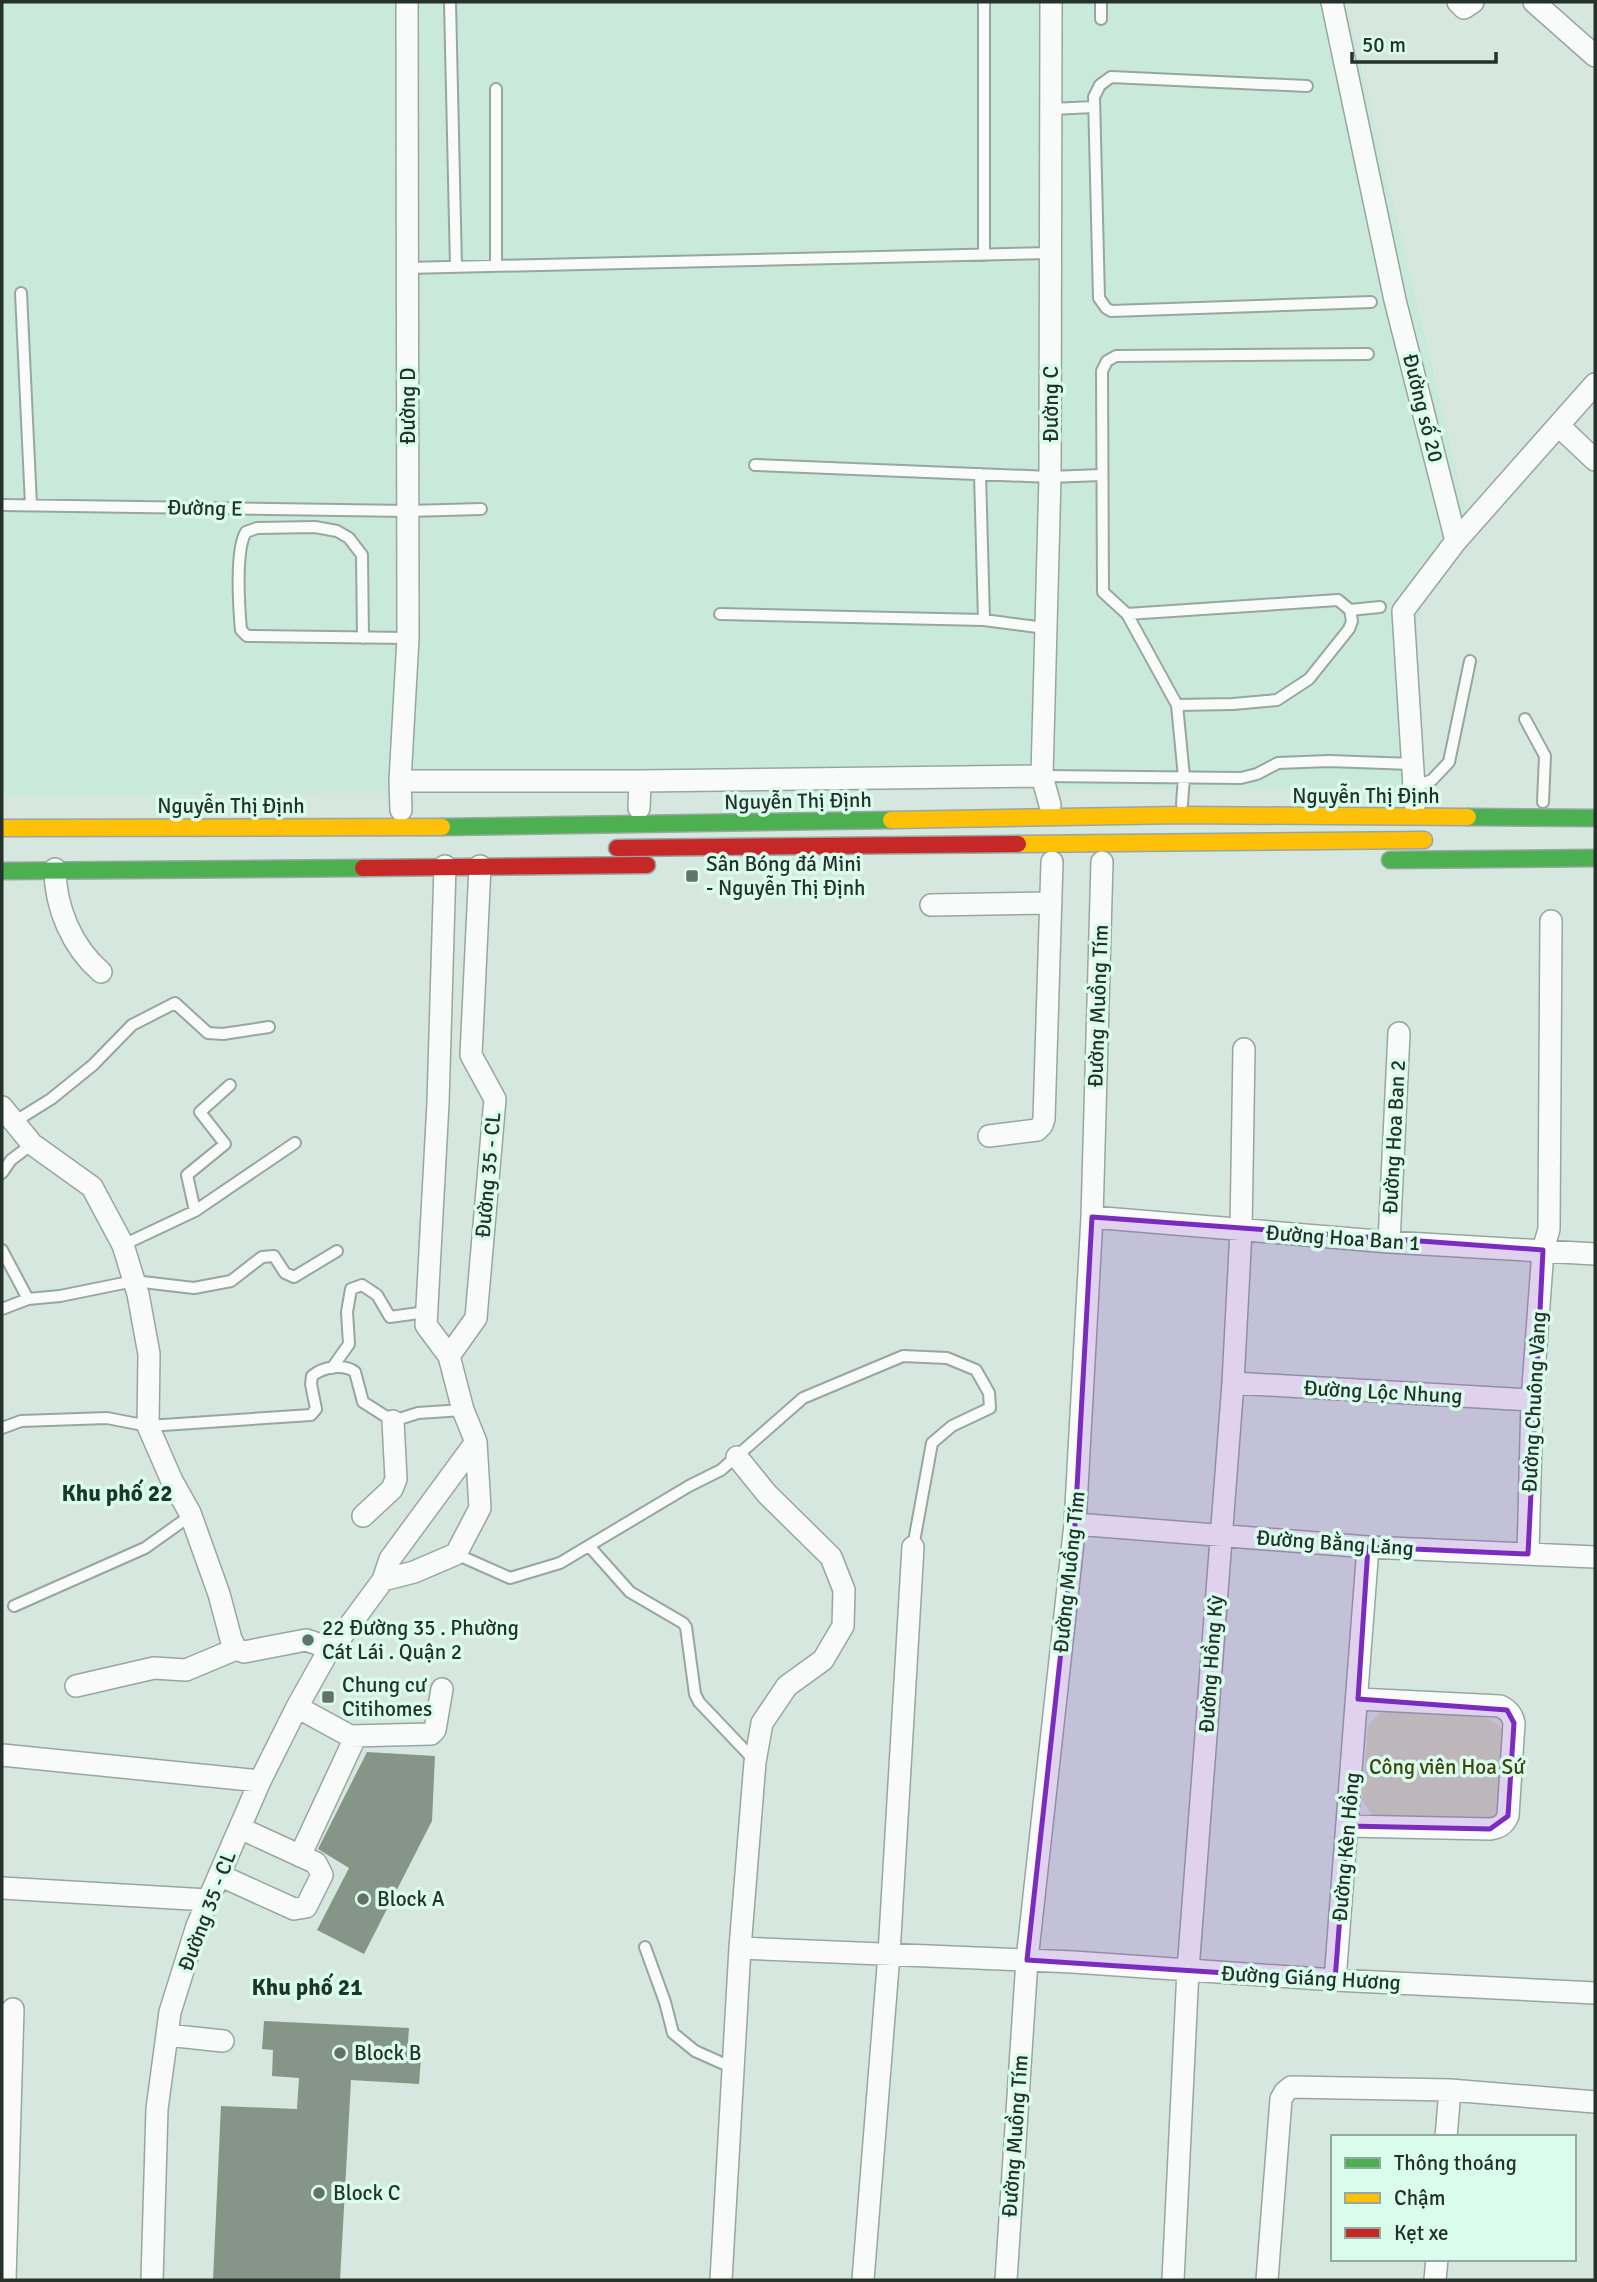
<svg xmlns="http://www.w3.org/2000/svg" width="1597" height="2282" viewBox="0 0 1597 2282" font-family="Signika,sans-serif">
	<rect width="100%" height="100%" fill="#d5e7df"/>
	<!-- built -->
	<path fill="#c9e9db" d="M2 2H1346L1472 536 1425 597 1417 620 1420 788 2 795Z"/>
	<!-- green -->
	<path fill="#cddabb" d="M1386 1712 1481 1717C1491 1719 1497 1723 1504 1731L1499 1808 1495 1815 1484 1821 1377 1817 1371 1813 1362 1800 1368 1725 1380 1713Z"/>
	<!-- building -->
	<path fill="#859688" d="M367 1752 435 1756 432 1821 364 1954 317 1930 349 1868 318 1849Z
		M264 2021 409 2028 407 2056 421 2057 419 2084 351 2080 340 2280H213L221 2106 297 2109 299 2078 272 2076 273 2050 262 2049Z"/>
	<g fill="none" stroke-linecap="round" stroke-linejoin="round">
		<!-- lane casing -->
		<g stroke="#98a6a0" stroke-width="14">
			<path id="lane" d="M450 2 456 267
				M1101 2V19
				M1307 86 1111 77 1100 85 1094 97 1099 298 1106 308 1111 311 1371 302
				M1051 109 1094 107
				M984 255V2
				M496 266V89
				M407 268 1051 253
				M21 293 31 505
				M755 465 1050 477 1101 475
				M980 474 984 620
				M2 505 408 511 481 509
				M1350 610 1380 607
				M720 614 984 620 1045 628
				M1127 614 1338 600 1350 610 1352 621 1349 629 1309 679 1277 700 1233 704 1177 705
				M363 638 362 555 349 538 337 531 315 527 257 528 246 532C235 549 239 608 241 630L247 636 408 638
				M1525 719 1545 756 1543 802
				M1042 776 1241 778 1257 774 1278 763 1329 761 1412 764
				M1413 787 1432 780 1449 762 1470 661
				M1182 804 1184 777 1177 705 1127 614 1103 592 1102 371 1107 361 1116 356 1368 354
				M14 1122 51 1099 93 1065 132 1025 175 1003 208 1033 223 1034 269 1027
				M2 1173 11 1160 32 1144
				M195 1211 187 1175 225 1144 200 1112 230 1085
				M123 1245 195 1211 295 1143
				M2 1250 28 1299
				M2 1309 28 1299 60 1296 134 1281 194 1288 231 1281 262 1257 274 1256 285 1273 294 1277 337 1251
				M332 1368 349 1344 347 1312 351 1289 362 1285 377 1295 390 1317 426 1312
				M2 1428 21 1421 107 1418 148 1426 311 1415 316 1409 311 1384 312 1376C323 1367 344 1363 355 1372L363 1402 393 1421 418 1413 463 1410
				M589 1546 630 1592 683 1623 686 1627 695 1694 699 1702 754 1760
				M456 1554 510 1578 560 1563 689 1486 721 1470 803 1398 903 1356 947 1358 976 1370 989 1393 990 1408 952 1426 932 1443 913 1547
				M14 1606 145 1548 190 1516
				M645 1947 665 2002 673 2033 695 2051 733 2068"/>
		</g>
		<!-- street casing -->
		<g stroke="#98a6a0" stroke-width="24">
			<path id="street" d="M1332 2 1395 300 1456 541
				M1458 2 1464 8 1473 2
				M1534 2 1595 56
				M1559 426 1595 460
				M400 781H640L1042 776
				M1415 803 1403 611 1456 541 1595 384
				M1050 805 1042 776 1050 477 1051 2
				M639 808 640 781
				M401 810 400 781 408 638 407 2
				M55 869C55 907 72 947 101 972
				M931 905 1051 903
				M2 1107 32 1144 92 1187 123 1245 138 1294 149 1354 148 1426 172 1481 190 1513 219 1594 231 1639 236 1649 244 1652 306 1640 330 1648
				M989 1136 1037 1130 1042 1125 1044 1119 1052 862
				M1092 1217 1389 1242 1595 1254
				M1389 1242 1399 1033
				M449 1356 476 1318 495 1099 471 1055 480 866
				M1233 1383 1532 1400
				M363 1516 392 1489 396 1479 393 1421
				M1075 1524 1368 1547 1595 1557
				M1528 1554 1532 1400 1543 1250 1549 1229 1551 921
				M383 1580 414 1572 456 1554 480 1508 476 1442 463 1410 449 1356 426 1325 438 1103 445 866
				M76 1686 154 1668 186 1670 236 1649
				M297 1707 350 1736 353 1742 300 1856
				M350 1736 431 1734 435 1730 442 1689
				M2 1755 260 1781
				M1347 1826 1490 1829C1499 1828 1504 1825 1508 1816L1514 1723C1512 1714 1508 1710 1500 1706L1358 1699
				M219 1875 294 1909 306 1907 322 1875 316 1863 240 1828
				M2 1888 208 1900
				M740 1948 1073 1962 1335 1980 1595 1993
				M1335 1980 1368 1547
				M167 2035 223 2041
				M1446 2137 1450 2090
				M5 2280 13 2009
				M152 2280 157 2109 170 2012 197 1926 260 1781 297 1707 330 1648 341 1637 383 1580 390 1559 476 1442
				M721 2280 740 1948 755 1762 762 1723 787 1686 823 1660 843 1626 844 1590 831 1557 767 1494 737 1457
				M863 2280 889 1954 913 1547
				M1006 2280 1027 1960 1075 1524 1092 1217 1102 862
				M1173 2280 1188 1970 1233 1383 1241 1231 1244 1049
				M1267 2280 1281 2099 1285 2092 1291 2087 1450 2090 1595 2102
				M1435 2280 1437 2259"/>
		</g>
		<!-- fast casing -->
		<g stroke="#98a6a0" stroke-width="19">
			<path id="fast" d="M1468 817 1595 818
				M442 827 891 820
				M1390 860 1595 858
				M2 871 363 868"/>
		</g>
		<!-- slow casing -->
		<g stroke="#98a6a0" stroke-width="19">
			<path id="slow" d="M891 820 1182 815 1468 817
				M2 828 442 827
				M1018 844 1424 840"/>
		</g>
		<!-- jam casing -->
		<g stroke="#98a6a0" stroke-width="19">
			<path id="jam" d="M617 848 1018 844
				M363 868 647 865"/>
		</g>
		<!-- lane -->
		<use href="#lane" stroke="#f9fbfa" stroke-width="10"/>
		<!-- street -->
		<use href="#street" stroke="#f9fbfa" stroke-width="21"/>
		<!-- fast -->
		<use href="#fast" stroke="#4caf50" stroke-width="16"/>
		<!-- slow -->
		<use href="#slow" stroke="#ffc107" stroke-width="16"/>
		<!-- jam -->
		<use href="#jam" stroke="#c62828" stroke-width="16"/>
	</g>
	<!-- marked area -->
	<path fill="#7b2cbf" fill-opacity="0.2" stroke="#7b2cbf" stroke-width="5" stroke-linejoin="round" d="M1092 1217 1543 1250 1528 1554 1368 1547 1358 1699 1507 1710 1514 1723 1508 1816 1490 1829 1347 1826 1335 1980 1027 1960 1075 1524Z"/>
	<!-- markers -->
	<g fill="#63716b" stroke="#dafced" stroke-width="2.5">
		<rect x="685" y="869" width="14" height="14" rx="3.5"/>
		<circle cx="308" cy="1640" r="7"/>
		<rect x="321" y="1690" width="14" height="14" rx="3.5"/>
		<circle cx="363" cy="1899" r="7"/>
		<circle cx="340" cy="2053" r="7"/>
		<circle cx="319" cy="2193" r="7"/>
	</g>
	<g text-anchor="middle" stroke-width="7" stroke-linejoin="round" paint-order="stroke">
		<!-- street labels -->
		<g font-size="21" fill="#25322c" stroke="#dafced">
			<text transform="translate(1051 404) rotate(-90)" y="7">Đường C</text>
			<text transform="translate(408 406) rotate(-90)" y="7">Đường D</text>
			<text transform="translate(1423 408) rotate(76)" y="7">Đường số 20</text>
			<text transform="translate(205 508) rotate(1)" y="7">Đường E</text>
			<text x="1366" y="803">Nguyễn Thị Định</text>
			<text transform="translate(798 801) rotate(-1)" y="7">Nguyễn Thị Định</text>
			<text x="231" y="813">Nguyễn Thị Định</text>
			<text transform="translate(1098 1006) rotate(-88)" y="7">Đường Muồng Tím</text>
			<text transform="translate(1394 1137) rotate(-87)" y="7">Đường Hoa Ban 2</text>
			<text transform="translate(488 1175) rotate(-85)" y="7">Đường 35 - CL</text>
			<text transform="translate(1343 1238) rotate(4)" y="7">Đường Hoa Ban 1</text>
			<text transform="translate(1383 1392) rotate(3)" y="7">Đường Lộc Nhung</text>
			<text transform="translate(1534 1402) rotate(-87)" y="7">Đường Chuông Vàng</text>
			<text transform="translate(1335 1543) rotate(4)" y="7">Đường Bằng Lăng</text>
			<text transform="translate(1069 1572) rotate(-84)" y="7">Đường Muồng Tím</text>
			<text transform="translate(1211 1664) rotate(-86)" y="7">Đường Hồng Kỳ</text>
			<text transform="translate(1346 1847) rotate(-85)" y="7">Đường Kèn Hồng</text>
			<text transform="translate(207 1911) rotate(-69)" y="7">Đường 35 - CL</text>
			<text transform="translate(1311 1978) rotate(3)" y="7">Đường Giáng Hương</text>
			<text transform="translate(1015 2136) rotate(-86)" y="7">Đường Muồng Tím</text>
		</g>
		<!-- poi labels -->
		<g font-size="21" fill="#25322c" stroke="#dafced" text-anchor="start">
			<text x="706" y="871">Sân Bóng đá Mini<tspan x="706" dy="24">- Nguyễn Thị Định</tspan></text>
			<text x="322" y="1635">22 Đường 35 . Phường<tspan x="322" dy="24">Cát Lái . Quận 2</tspan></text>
			<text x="342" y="1692">Chung cư<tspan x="342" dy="24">Citihomes</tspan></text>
			<text x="377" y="1906">Block A</text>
			<text x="354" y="2060">Block B</text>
			<text x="333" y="2200">Block C</text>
		</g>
		<!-- park labels -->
		<g font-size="21" fill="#3e460d" stroke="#dafced">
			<text x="1447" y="1774">Công viên Hoa Sứ</text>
		</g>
		<!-- neighbourhood labels -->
		<g font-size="23" font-weight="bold" fill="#1b372c" stroke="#dafced">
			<text x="117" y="1501">Khu phố 22</text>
			<text x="307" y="1995">Khu phố 21</text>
		</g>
	</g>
	<!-- border -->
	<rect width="1597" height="2282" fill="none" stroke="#25322c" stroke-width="7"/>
	<!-- legend -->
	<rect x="1331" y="2135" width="245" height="126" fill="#dafced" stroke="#92aba0" stroke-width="2"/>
	<rect x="1345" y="2158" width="35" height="10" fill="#4caf50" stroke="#92aba0" stroke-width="2"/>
	<text x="1394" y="2170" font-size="21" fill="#25322c">Thông thoáng</text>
	<rect x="1345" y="2193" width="35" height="10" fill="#ffc107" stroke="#92aba0" stroke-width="2"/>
	<text x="1394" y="2205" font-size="21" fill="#25322c">Chậm</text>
	<rect x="1345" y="2228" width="35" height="10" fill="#c62828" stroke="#92aba0" stroke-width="2"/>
	<text x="1394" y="2240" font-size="21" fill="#25322c">Kẹt xe</text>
	<!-- scale -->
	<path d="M1352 52v10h144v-10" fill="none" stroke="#25322c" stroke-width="3.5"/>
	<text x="1362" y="52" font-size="21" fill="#25322c" stroke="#dafced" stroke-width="5" paint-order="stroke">50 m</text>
</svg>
